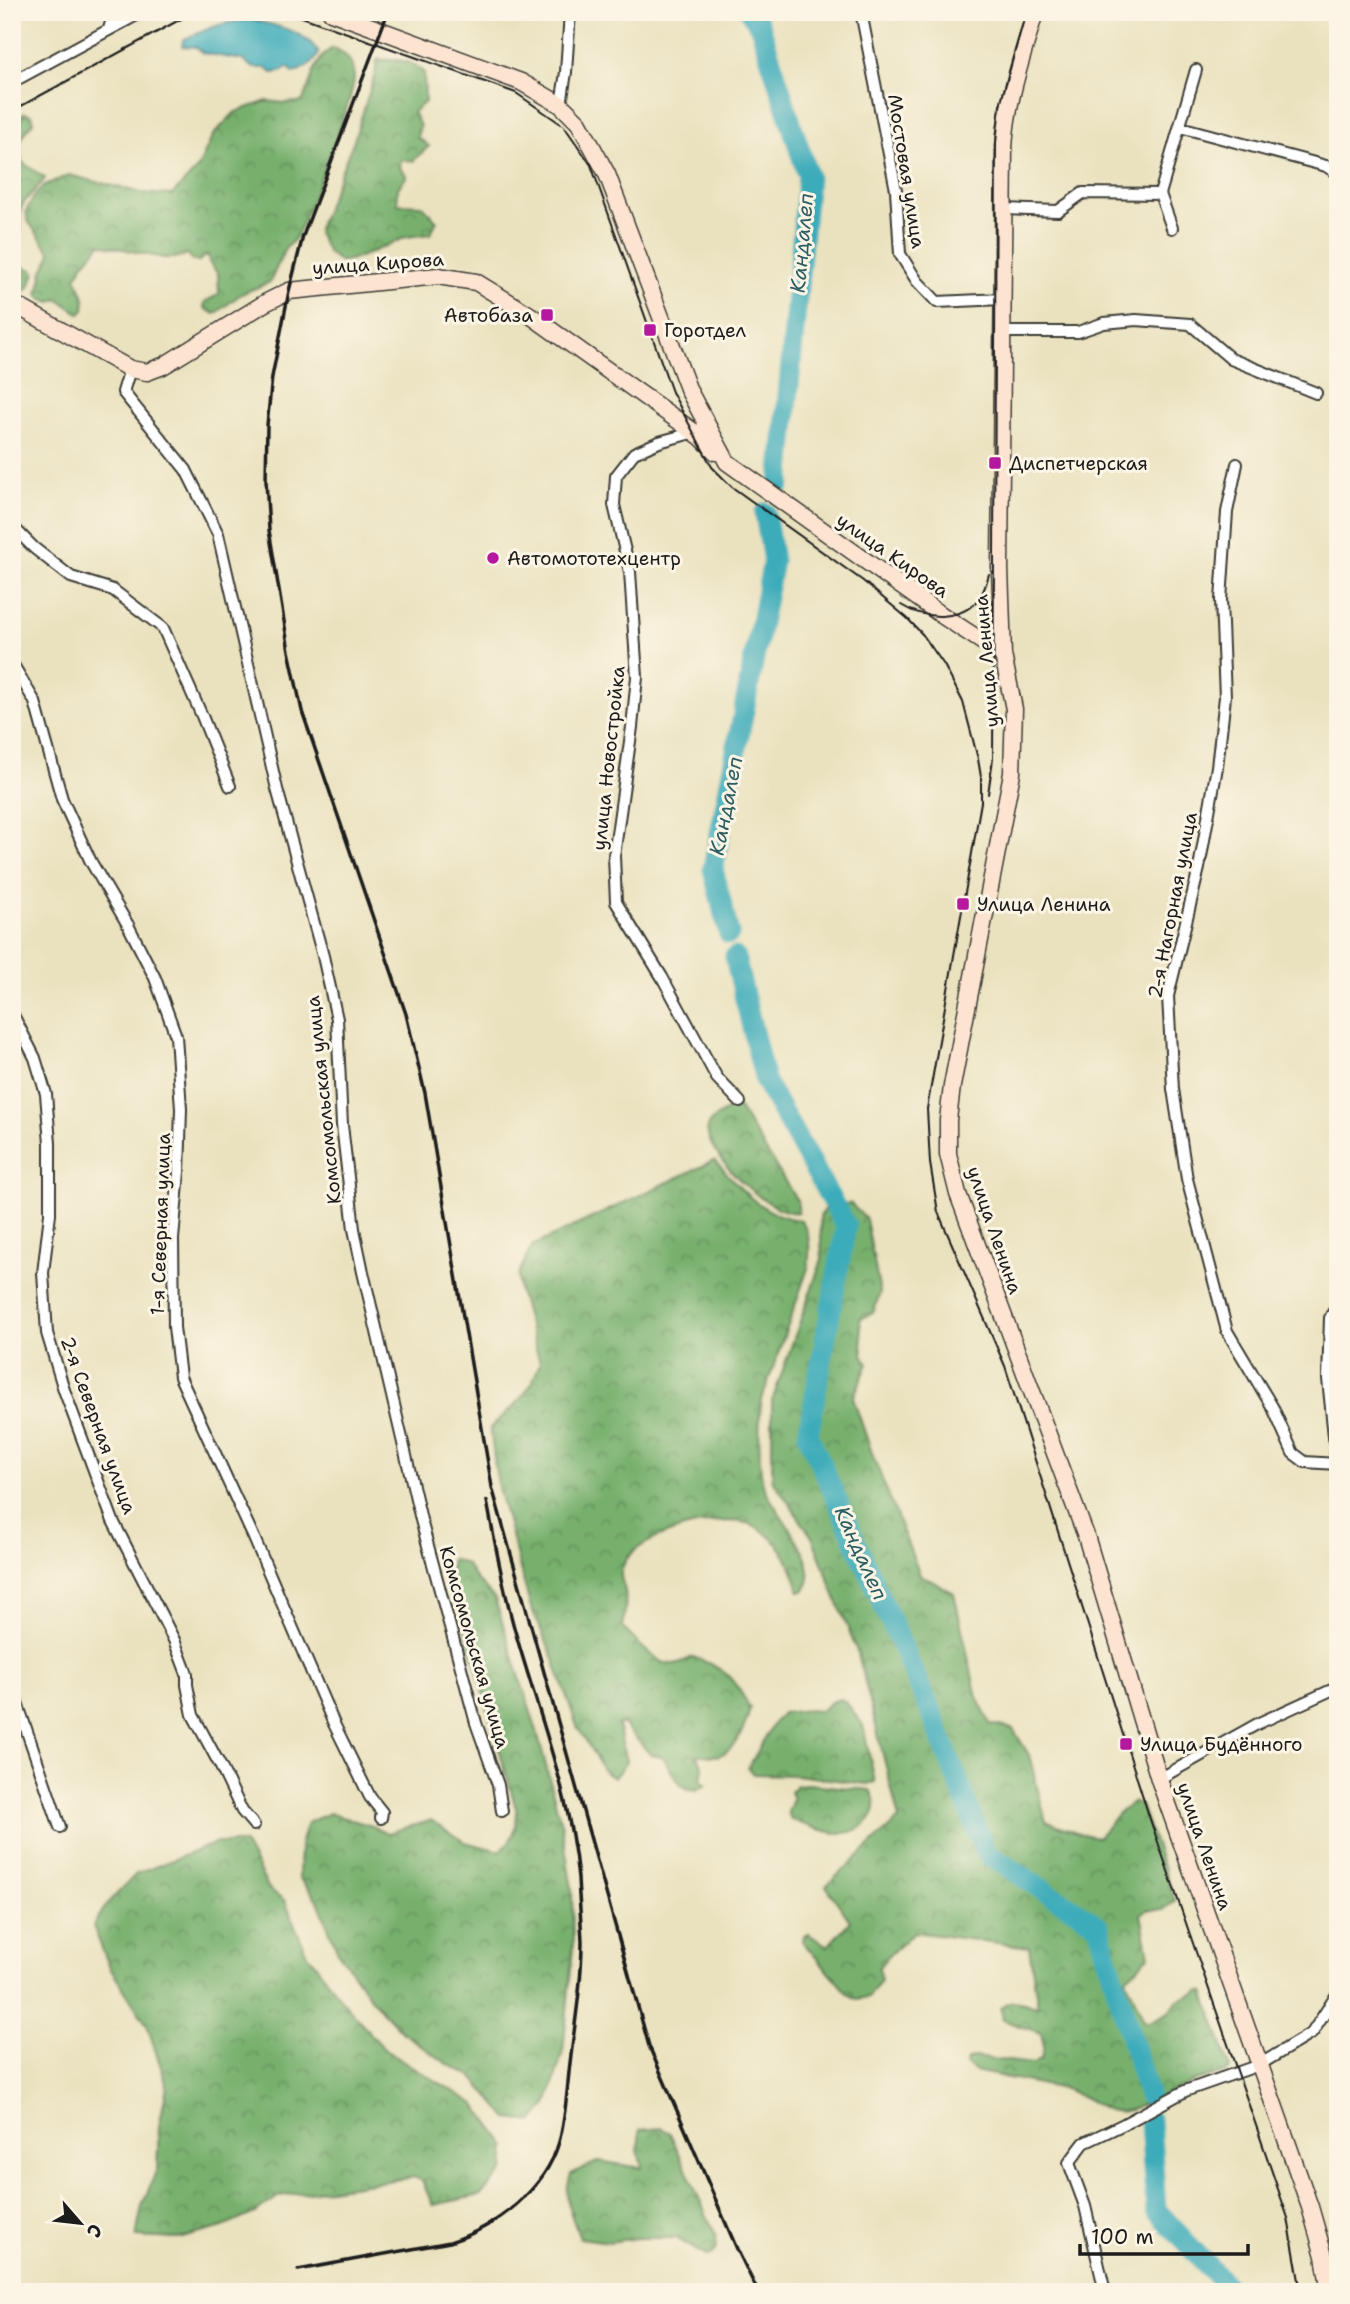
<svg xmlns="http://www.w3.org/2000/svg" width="1350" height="2304" viewBox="0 0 1350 2304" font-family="'Shantell Sans',sans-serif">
	<defs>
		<pattern id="forest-crowns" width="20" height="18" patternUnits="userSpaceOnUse" patternTransform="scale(1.75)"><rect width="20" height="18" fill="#77b06d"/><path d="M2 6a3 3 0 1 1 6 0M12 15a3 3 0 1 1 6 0" fill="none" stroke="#618e59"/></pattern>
	</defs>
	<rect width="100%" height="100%" fill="#fcf5e5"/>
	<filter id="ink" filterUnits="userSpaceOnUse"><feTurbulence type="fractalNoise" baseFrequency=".0143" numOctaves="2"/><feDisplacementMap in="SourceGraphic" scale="14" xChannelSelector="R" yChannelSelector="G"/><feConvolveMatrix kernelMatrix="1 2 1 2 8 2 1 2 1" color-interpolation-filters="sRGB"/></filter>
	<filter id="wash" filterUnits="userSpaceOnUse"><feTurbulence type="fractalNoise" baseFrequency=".00686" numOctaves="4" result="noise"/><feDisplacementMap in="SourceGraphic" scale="28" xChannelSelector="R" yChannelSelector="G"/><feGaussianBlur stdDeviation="1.57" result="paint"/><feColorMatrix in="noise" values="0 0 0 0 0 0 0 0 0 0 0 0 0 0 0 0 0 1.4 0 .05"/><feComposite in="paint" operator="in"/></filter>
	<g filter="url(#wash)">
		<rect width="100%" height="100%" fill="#eae2bf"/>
		<!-- forest -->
		<path fill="url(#forest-crowns)" stroke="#4a6644" stroke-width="2" d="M333 48C345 52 354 63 354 76 354 88 349 101 345 113 331 155 313 197 296 238L285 249 270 282 241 294 215 314 204 308 205 302 219 294 218 274 209 262 208 255 203 257 198 262 192 260 188 254 175 258H163L100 244 82 266 76 277 85 300 84 310 80 314 58 299 51 302 42 299 38 294 43 271 51 253 28 221 26 211 35 195 45 185 69 175 142 193 172 195 198 168 213 135 235 112 267 101 285 103 302 102C312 83 313 59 333 48Z
			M377 60C395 59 412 59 424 73L425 102 413 112 420 126 417 137 429 146 413 161 401 160 400 168 407 176 398 188 397 204 422 205 437 221 430 234 406 237 360 257 341 262 328 253 317 231 354 140 375 74Z
			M25 113 32 115 34 121C21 137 17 141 22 162L45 178C39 189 25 196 21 209 18 217 23 224 20 232L12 233V121Z
			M12 263 33 270 35 273 28 289 24 291 12 287Z
			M733 1106 738 1107 741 1111 798 1202V1212C772 1218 701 1151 708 1127 710 1118 726 1111 733 1106Z
			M715 1160C738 1187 763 1217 801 1220 811 1234 810 1251 808 1268 798 1298 787 1328 776 1359 772 1372 766 1386 762 1400 758 1416 759 1464 762 1480 767 1507 827 1561 804 1591H799C793 1564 780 1540 755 1526 727 1511 644 1533 626 1560 624 1563 621 1571 621 1575 621 1580 624 1586 625 1591 627 1602 624 1616 623 1628 634 1638 656 1665 672 1664 679 1664 686 1660 693 1657 726 1668 734 1679 750 1708 746 1725 735 1755 714 1756 709 1756 703 1754 697 1755L703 1767 701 1780 706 1784C686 1803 672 1773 664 1758L651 1755 623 1724H618L626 1762 614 1778 605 1773 577 1726 553 1657 530 1605 498 1488 490 1428 518 1402 532 1383 540 1363 519 1291 518 1275 532 1246Z
			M850 1203 866 1219 880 1293 873 1313 860 1319 863 1354 868 1364 853 1398 873 1456 920 1575 954 1593 977 1697 990 1724 1013 1729 1029 1755 1046 1821 1082 1834 1098 1837 1119 1812 1135 1802 1141 1805 1175 1901 1163 1910H1148L1141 1914 1149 1956 1126 1978 1128 1984 1144 2020 1147 2023 1169 2012 1177 2001 1200 1991H1204L1229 2064 1230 2069 1226 2072 1195 2081 1131 2110 1119 2112 1108 2110 1068 2090 975 2071 966 2065 967 2060 975 2057 1033 2064 1041 2059 1044 2047 1041 2033 1003 2020 1001 2008C1010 1995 1024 2004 1038 2007L1029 1947 914 1932 888 1956 878 1968 881 1980 869 1997 856 1999 846 1992 802 1941 804 1936 808 1934 828 1946 850 1921 826 1886 899 1819 858 1654 812 1537 772 1479V1401L822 1259 820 1217 825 1208Z
			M452 1559 466 1564 475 1578 495 1599 538 1735 562 1828 572 1888 573 1948 563 2052 547 2105 533 2122 508 2119 472 2076 449 2065 403 2033 372 2000 338 1952 318 1901 299 1878 300 1845 307 1823 329 1813 372 1826 388 1833 431 1820 465 1842 500 1851C514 1839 516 1830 517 1812L449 1574Z
			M840 1699 846 1702 863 1725 875 1782 867 1784 796 1775 753 1774 748 1768 773 1724 782 1713 808 1710 821 1711 831 1702Z
			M808 1784 870 1790C875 1799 878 1806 872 1816 852 1847 817 1828 791 1820L788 1812 793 1799 790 1792 797 1785Z
			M216 1843H244L269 1889 285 1901 305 1950 340 1998 385 2050 475 2104 506 2146 504 2170 481 2195 433 2205 422 2181 415 2177 279 2196 257 2212 223 2227 179 2239 136 2237 142 2206 157 2169 159 2126 167 2086 147 2025 110 1968 93 1926 107 1904 136 1874Z
			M661 2128 670 2133 716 2236 717 2249 708 2257 676 2238H637L609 2242 580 2238C571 2213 562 2201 571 2174L599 2161 642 2168 638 2150 640 2130Z"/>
		<!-- water -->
		<path fill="#3dacba" stroke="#2c646b" stroke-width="2" d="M254 20C277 26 306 31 319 53 313 66 305 67 294 73L288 67 281 72 272 73 266 68H254L242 60 203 53 196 47 182 46 183 40C211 27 222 21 254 20Z"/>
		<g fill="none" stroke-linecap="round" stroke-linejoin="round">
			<!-- river -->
			<path stroke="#3dacba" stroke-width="21" d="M750 12 760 26 808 176 780 484
				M729 934 713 869 773 561 765 513
				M735 957 765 1081 846 1226 808 1435 931 1712 986 1853 1098 1925 1148 2095
				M1150 2121 1156 2210 1232 2292"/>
		</g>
	</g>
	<g filter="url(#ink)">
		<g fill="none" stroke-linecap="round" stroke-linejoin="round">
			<!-- street casing -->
			<g stroke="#3b3a34" stroke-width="14">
				<path id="street" d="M861 12 896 190 900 254 917 281 937 302 1003 299
					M109 29 114 12
					M12 82 142 12
					M561 105 566 72 570 12
					M1180 127 1326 166 1338 174
					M1160 194 1172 228
					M1003 209 1058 211 1083 193 1160 194 1196 70
					M1003 332H1078L1104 323 1136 320 1190 324 1231 359 1316 393
					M130 369 123 392 186 470 218 534 277 789 323 956 337 1019 342 1125 354 1229 363 1272 421 1520 476 1723 498 1785 502 1811
					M695 432 659 442 634 453 616 476 614 505 630 572 637 677 632 727 614 856 616 902 662 977 717 1078 740 1102
					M1237 464 1227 512 1221 600 1225 697 1217 767 1199 868 1168 996 1173 1089 1187 1179 1227 1331 1273 1408 1293 1453 1305 1462 1337 1464
					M12 526 34 548 71 577 113 590 163 628 202 716 230 786
					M12 663 35 702 62 799 91 862 128 925 155 978 176 1036 181 1109 179 1172 173 1239 174 1327 180 1377 254 1538 334 1724 370 1797 382 1812 381 1818
					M12 1013 35 1058 46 1094 50 1143V1214L43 1273 47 1333 64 1390 113 1521 174 1640 187 1674V1685L193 1715 221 1767 242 1811 254 1825
					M1338 1304 1330 1318 1328 1379 1338 1475
					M12 1688 60 1827
					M1159 1779 1259 1723 1338 1687
					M1105 2292 1085 2206 1069 2163 1084 2143 1124 2124 1185 2091 1259 2065 1312 2033 1338 1993"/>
			</g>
			<!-- secondary casing -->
			<g stroke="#3b3a34" stroke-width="19">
				<path id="secondary" d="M331 12 521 82 561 105 579 123 607 174 689 391 727 462 943 616 1003 655
					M1035 12C1022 58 1006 102 1004 149L1000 568 1003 655 1014 709 1012 773 952 1086 948 1120V1154L958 1194 1086 1536 1159 1779 1310 2207 1324 2256 1330 2292
					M12 303 130 369 147 372 163 366 265 303 289 291 438 276 476 282 530 315 701 437 716 452"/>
			</g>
			<!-- street -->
			<use href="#street" stroke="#fff" stroke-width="10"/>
			<!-- secondary -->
			<use href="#secondary" stroke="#fde4d1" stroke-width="16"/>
			<!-- tram -->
			<path stroke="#1c1c1c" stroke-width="2" d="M288 12 516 93 564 126 591 165 672 392 712 467 732 487 863 581 907 618 923 635 944 665 963 702 978 759 981 777V802L927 1109 930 1163 938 1212 1005 1366 1150 1819 1288 2218 1301 2292
				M12 111 181 19 197 12
				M901 605C925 620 965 622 981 595 985 589 987 581 989 574
				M988 794 993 759 996 143 1000 105 1026 12"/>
			<!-- rail -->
			<path stroke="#1c1c1c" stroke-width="3.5" d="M388 12 303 236 289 291 272 377 267 425 266 481 269 530 289 651 302 711 406 1014 425 1093 492 1487 649 2046 737 2249 758 2292
				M298 2270 450 2242C496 2227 545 2190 559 2142 566 2117 567 2088 570 2063 575 2023 582 1981 582 1941 581 1920 579 1899 578 1878 570 1793 538 1712 515 1631 503 1588 495 1544 487 1501"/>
		</g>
	</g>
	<!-- markers -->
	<g fill="#b5179e" stroke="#fcf5e5" stroke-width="2.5">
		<rect x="540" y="308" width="14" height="14" rx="3.5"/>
		<rect x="643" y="323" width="14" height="14" rx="3.5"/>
		<rect x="988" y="456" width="14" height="14" rx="3.5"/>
		<circle cx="493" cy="558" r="7"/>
		<rect x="956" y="897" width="14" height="14" rx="3.5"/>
		<rect x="1119" y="1737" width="14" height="14" rx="3.5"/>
	</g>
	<g text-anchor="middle" stroke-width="6" stroke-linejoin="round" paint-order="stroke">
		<!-- street labels -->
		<g font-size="19" fill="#1c1c1c" stroke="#fcf5e5">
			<text transform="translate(907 171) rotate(81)" y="7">Мостовая улица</text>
			<text transform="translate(378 263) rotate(-4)" y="7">улица Кирова</text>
			<text transform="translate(893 555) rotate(35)" y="7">улица Кирова</text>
			<text transform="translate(986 661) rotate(-95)" y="7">улица Ленина</text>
			<text transform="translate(608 758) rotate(-84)" y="7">улица Новостройка</text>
			<text transform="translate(1172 905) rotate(-79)" y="7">2-я Нагорная улица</text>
			<text transform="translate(323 1100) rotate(-96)" y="7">Комсомольская улица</text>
			<text transform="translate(160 1224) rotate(-88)" y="7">1-я Северная улица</text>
			<text transform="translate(995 1230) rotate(71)" y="7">улица Ленина</text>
			<text transform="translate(99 1425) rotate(70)" y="7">2-я Северная улица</text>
			<text transform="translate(475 1647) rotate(74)" y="7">Комсомольская улица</text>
			<text transform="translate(1205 1846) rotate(71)" y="7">улица Ленина</text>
		</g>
		<!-- poi labels -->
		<g font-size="19" fill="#1c1c1c" stroke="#fcf5e5" text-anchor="start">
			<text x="533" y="322" text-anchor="end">Автобаза</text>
			<text x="664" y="337">Горотдел</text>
			<text x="1009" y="470">Диспетчерская</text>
			<text x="507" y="565">Автомототехцентр</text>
			<text x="977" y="911">Улица Ленина</text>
			<text x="1140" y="1751">Улица Будённого</text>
		</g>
		<!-- water labels -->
		<g font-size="21" font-style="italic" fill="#2b5d63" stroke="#fcf5e5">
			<text transform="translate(802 243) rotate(-85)" y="7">Кандалеп</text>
			<text transform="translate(726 806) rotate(-79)" y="7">Кандалеп</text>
			<text transform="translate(861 1553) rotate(66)" y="7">Кандалеп</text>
		</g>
	</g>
	<!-- margin -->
	<rect width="1350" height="2304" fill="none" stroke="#fcf5e5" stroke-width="42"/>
	<!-- north arrow -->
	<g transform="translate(80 2223) rotate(118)" stroke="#fcf5e5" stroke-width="5" paint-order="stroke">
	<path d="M0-5L12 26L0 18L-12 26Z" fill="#1c1c1c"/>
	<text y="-10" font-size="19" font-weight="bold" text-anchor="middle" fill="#1c1c1c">С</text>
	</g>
	<!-- scale -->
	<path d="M1080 2244v10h168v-10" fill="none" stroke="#1c1c1c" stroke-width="3.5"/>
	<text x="1091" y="2244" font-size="21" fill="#1c1c1c" stroke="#fcf5e5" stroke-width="5" paint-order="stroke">100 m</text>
</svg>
